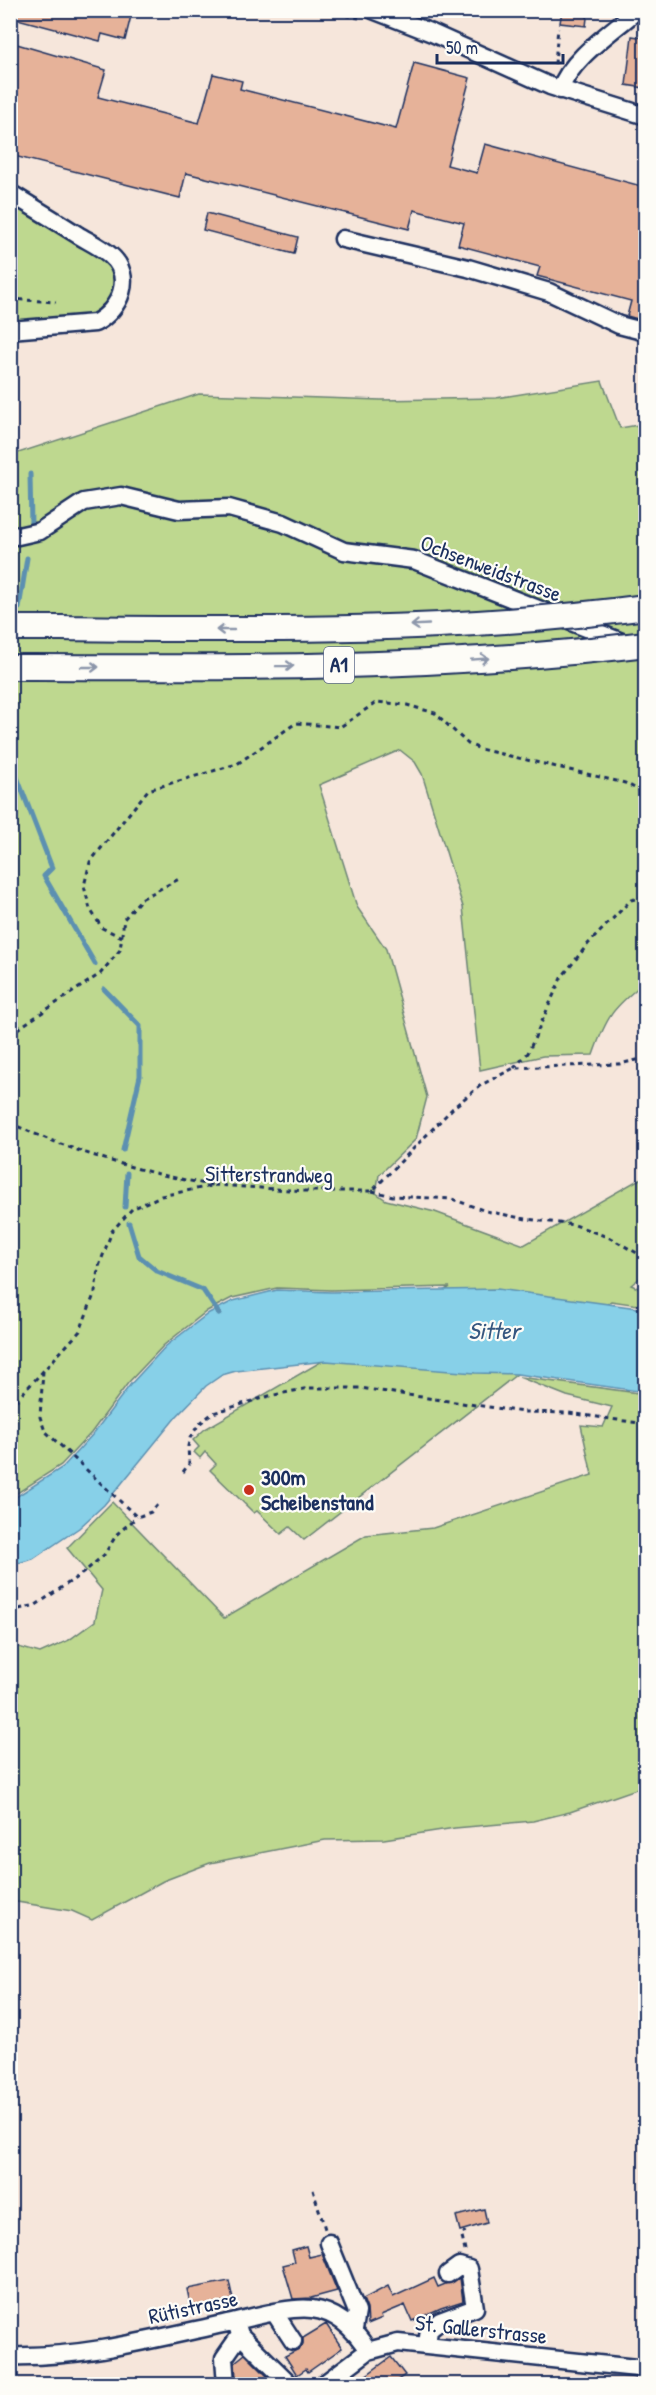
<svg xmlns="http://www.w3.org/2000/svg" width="656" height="2395" viewBox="0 0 656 2395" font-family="'Patrick Hand',sans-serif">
	<rect width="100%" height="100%" fill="#f6e6db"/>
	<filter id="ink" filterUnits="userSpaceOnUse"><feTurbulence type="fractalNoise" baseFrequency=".0167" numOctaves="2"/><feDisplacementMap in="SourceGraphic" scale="12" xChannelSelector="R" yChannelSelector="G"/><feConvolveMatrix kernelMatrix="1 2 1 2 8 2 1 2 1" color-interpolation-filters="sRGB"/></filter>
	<g filter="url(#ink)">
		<!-- green -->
		<path fill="#bed88f" stroke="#6c8476" stroke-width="1.5" d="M10 201 108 263 116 277V291L99 313 85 317 11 323Z
			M602 381 620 428 645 424 646 981C613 1008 607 1015 593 1055L543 1056 480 1070 463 907 422 774 415 762 400 750 319 785 357 907 386 949 427 1097 416 1139 379 1175 376 1193 386 1200 435 1212 524 1245 645 1176V1274L631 1285 645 1291V1306L611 1301 304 1540 290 1527 281 1534 257 1511 254 1513 210 1470 216 1464 205 1452 200 1458 194 1452 199 1447 193 1440 205 1429 450 1287 331 1290 277 1288 232 1298 207 1311 164 1345 128 1383 91 1433 61 1465 11 1497 10 491 15 454 199 394 381 400 496 398Z
			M519 1377 645 1394V1786L570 1812 533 1821 455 1828 384 1839 325 1840 210 1863 163 1881 92 1920 72 1911 11 1901V1645L40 1653 69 1640 95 1621 102 1590 67 1548 112 1502 224 1618 366 1535 433 1528 592 1475 581 1425 603 1427 612 1407 567 1396Z"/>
		<!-- water -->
		<path fill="#87d0e8" stroke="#5c90b1" stroke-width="1.5" d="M497 1289 645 1309V1392L517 1374 475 1373 326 1361 236 1371 222 1375 206 1386 176 1417 104 1505 79 1528 33 1559 11 1565V1500L63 1467 93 1434 130 1385 166 1346 209 1313 233 1301 277 1290 331 1292Z"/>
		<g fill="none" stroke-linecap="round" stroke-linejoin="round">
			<!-- stream -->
			<path stroke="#5c90b1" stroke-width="5" d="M30 474 31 525
				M19 608 27 558
				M10 759 52 868 44 876 95 964
				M104 989 140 1026V1076L123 1150
				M125 1207 127 1173
				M129 1223 139 1256 157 1271 203 1290 219 1314"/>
		</g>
		<!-- building -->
		<path fill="#e6b299" stroke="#1b2f5e" stroke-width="1.5" d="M10 10H110L131 16 125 40 102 34 100 41 10 17Z
			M562 10H588L586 26 560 23Z
			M632 36 645 38V88L626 85Z
			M10 42 106 70 98 97 199 123 213 74 242 81 240 89 396 129 414 63 470 78 447 165 477 173 485 144 645 187V321L627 316 631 301 537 276 540 267 458 245 464 223 414 210 409 229 186 173 180 198 10 155Z
			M207 213 298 237 294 254 203 230Z
			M484 2209 487 2223 460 2231 456 2216Z
			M306 2246 309 2257 322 2254 337 2291 311 2298 293 2299 283 2265 295 2262 292 2250Z
			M434 2278 438 2287 460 2278 463 2301 441 2308 412 2321 405 2305 381 2315 382 2318 368 2324 367 2309 363 2299 388 2286 393 2297Z
			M229 2281 233 2300 191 2308 187 2289Z
			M326 2324 342 2348 308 2372 306 2369 297 2375 285 2356 299 2349 303 2345V2338Z
			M245 2354 276 2385H241L236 2379 235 2362Z
			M391 2357 405 2375 390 2385H353Z"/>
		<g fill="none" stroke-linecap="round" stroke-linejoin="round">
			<!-- minor casing -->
			<g stroke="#1b2f5e" stroke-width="21">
				<path id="minor" d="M373 10 432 33 550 86 646 116
					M560 90C571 58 612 32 637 10
					M10 193C33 207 56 221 78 235 88 241 101 247 110 255 135 276 120 310 95 323L10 330
					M343 239 468 268 549 292 619 325 646 332
					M10 534 18 536 40 531 84 502 121 496 179 510 229 508 283 523 344 551 414 560 627 644
					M329 2243 357 2312 354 2329
					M274 2312 293 2341
					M236 2321 240 2335 289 2383
					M427 2345 429 2330 440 2321 475 2308 469 2269 459 2266 448 2274
					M10 2356C81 2358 154 2339 223 2324 248 2319 287 2306 312 2309 338 2312 356 2331 368 2351
					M226 2384 224 2358 240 2335
					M324 2384 368 2351 398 2343 646 2369"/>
			</g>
			<!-- highway casing -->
			<g stroke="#1b2f5e" stroke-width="28">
				<path id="highway" d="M10 628H61
					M10 667H32"/>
			</g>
			<!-- path -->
			<path stroke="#1b2f5e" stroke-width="3" stroke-dasharray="4.5 4.5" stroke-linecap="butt" d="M320 10 359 18
				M555 64 558 27
				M10 299 56 302
				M122 937 102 928 90 909 84 886 90 862 148 790 237 764 296 723 340 727 377 702 407 705 435 713 468 744 480 749 625 783 646 794
				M10 1034 100 974 120 950 124 919 141 899 181 878
				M514 1068 528 1053 561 978 588 944 631 900 646 896
				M10 1123C71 1151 146 1174 212 1185
				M372 1191 393 1196 452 1199 486 1211 526 1219 575 1225 610 1238 646 1258
				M43 1371 40 1417 45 1431 137 1517 151 1512 157 1505
				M10 1407 80 1331 95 1292 98 1269 112 1231 132 1209 161 1196 216 1185 305 1191H372L454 1107 481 1085 514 1068 619 1064 646 1058
				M183 1472 189 1464 188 1446 190 1438 199 1424 213 1413 269 1396 309 1388H360L523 1412 569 1413 646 1424
				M10 1611 36 1605 83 1573 104 1555 117 1534 137 1517
				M313 2190 325 2229
				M465 2251 462 2237 465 2231"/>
			<!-- minor -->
			<use href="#minor" stroke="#fdfcf7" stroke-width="16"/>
			<!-- highway -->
			<use href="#highway" stroke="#fdfcf7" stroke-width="24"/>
			<!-- highway-bridge casing -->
			<g stroke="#1b2f5e" stroke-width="28" stroke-linecap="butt">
				<path id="highway-bridge" d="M61 628C255 630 452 633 646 607
					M32 667C236 668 442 669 646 644"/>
			</g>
			<!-- highway-bridge -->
			<use href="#highway-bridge" stroke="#fdfcf7" stroke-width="24"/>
		</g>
		<!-- one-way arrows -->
		<defs><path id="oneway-shaft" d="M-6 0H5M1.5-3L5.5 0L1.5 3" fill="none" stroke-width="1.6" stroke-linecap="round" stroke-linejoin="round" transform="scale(1.5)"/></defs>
		<g stroke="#8c96aa">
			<use href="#oneway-shaft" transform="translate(420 625) rotate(177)"/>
			<use href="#oneway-shaft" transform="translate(225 630) rotate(180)"/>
			<use href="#oneway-shaft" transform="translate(480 659) rotate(-4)"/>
			<use href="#oneway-shaft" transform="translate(285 666) rotate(-1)"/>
			<use href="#oneway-shaft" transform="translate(90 667)"/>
		</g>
	</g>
	<!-- markers -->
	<circle fill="#c8321e" stroke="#fdfcf7" stroke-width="2" cx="249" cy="1490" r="6"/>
	<g text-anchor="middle" stroke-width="4.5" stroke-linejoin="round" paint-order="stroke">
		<!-- shield labels -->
		<rect fill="#fdfcf7" stroke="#5f6c8c" stroke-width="1.5" x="324" y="647" width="30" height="36" rx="4.5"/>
		<g font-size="21" font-weight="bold" fill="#1b2f5e">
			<text x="339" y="672">A1</text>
		</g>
		<!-- street labels -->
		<g font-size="22" fill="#1b2f5e" stroke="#fdfcf7">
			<text transform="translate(491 568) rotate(21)" y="8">Ochsenweidstrasse</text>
			<text transform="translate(269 1174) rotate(1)" y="8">Sitterstrandweg</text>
			<text transform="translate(193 2307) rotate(-12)" y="8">Rütistrasse</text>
			<text transform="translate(481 2329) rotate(6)" y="8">St. Gallerstrasse</text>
		</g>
		<!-- poi labels -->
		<g font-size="22" font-weight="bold" fill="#1b2f5e" stroke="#fdfcf7" text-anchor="start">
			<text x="261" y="1485">300m<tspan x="261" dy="25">Scheibenstand</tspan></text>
		</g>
		<!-- water labels -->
		<g font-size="24" font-style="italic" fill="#365780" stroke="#fdfcf7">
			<text x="494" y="1339">Sitter</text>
		</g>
	</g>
	<!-- margin -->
	<rect width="656" height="2395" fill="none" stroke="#fdfcf7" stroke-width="36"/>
	<rect x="18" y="18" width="620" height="2359" fill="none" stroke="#1b2f5e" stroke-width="2" filter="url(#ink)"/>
	<!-- scale -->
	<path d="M437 54v9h126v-9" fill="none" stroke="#1b2f5e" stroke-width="3"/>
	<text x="446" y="54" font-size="18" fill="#1b2f5e" stroke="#fdfcf7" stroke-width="4.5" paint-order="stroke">50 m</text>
</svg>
